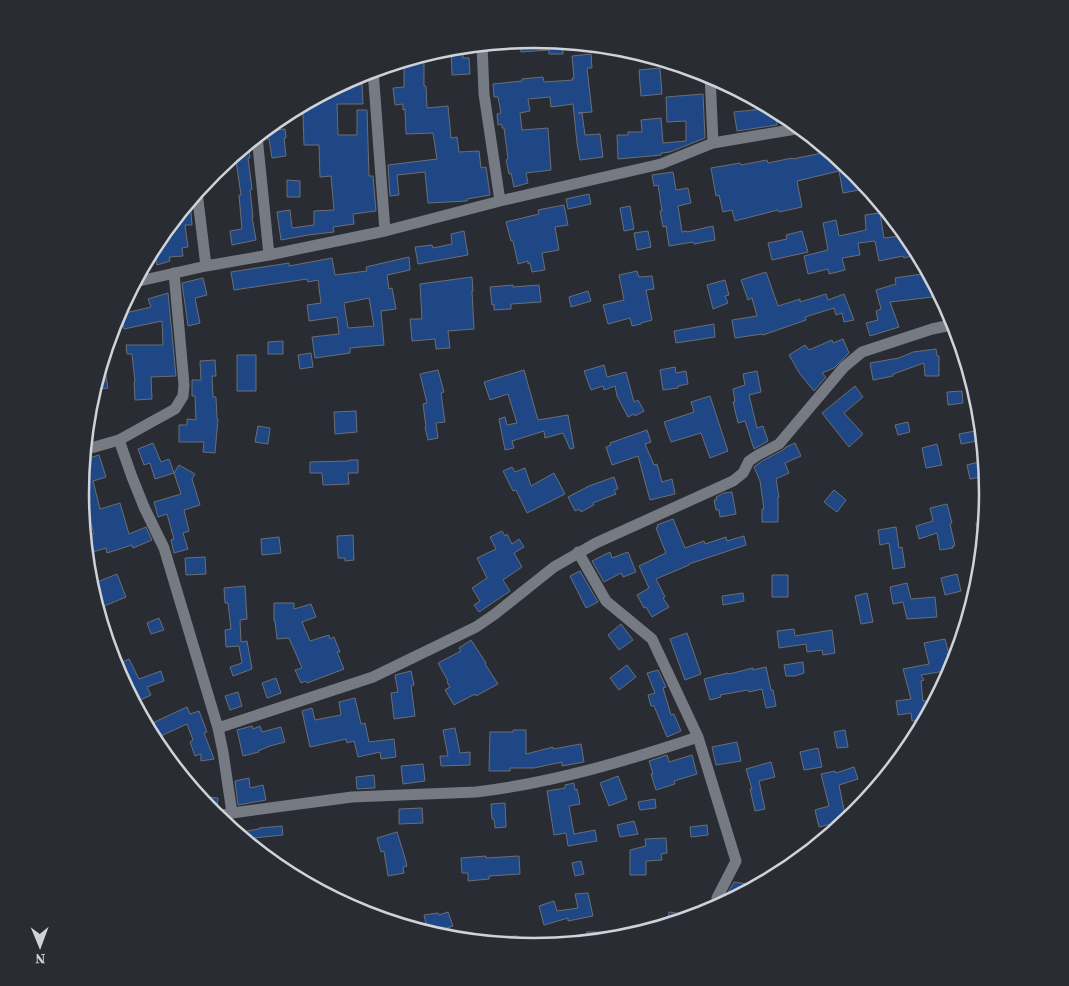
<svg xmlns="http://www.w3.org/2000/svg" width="1069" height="986" viewBox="0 0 1069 986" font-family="'Source Serif 4',serif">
	<rect width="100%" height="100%" fill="#292d33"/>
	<!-- building -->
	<path fill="#1f4785" stroke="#6a6e76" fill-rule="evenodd" d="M535 39 563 42V54H549V50L521 52 520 40Z
		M463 46V58H469L470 74 452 75 451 47Z
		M591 54 592 68H587L592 112 578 113H582L585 135 600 134 603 157 580 160 577 143 573 104 551 107 550 97 528 99 530 111 520 113 522 130 548 128 551 170 526 173 528 183 514 187 511 173 509 174 506 160 508 159 504 128H502V124L498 125 497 114 501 113 498 97H494L493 84 522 81V79L543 77 544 82 573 80 572 78H574L572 56Z
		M414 57H424V86H426L427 108 448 106 451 138 457 137 459 152 479 151 481 168 486 167 490 195 467 199V201L428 203 425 172 397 175 399 195 390 196 388 165 437 159 433 133 406 134 405 109 403 110V104L395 105 393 88 404 87V60Z
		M660 68 662 94 641 96 639 70Z
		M362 84 363 104H337L338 135H357V110H367L369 176H373L376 211 353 214 354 224 333 227 334 232 308 235 281 240 277 212 290 210 292 228 314 225V211L334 210 331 176 320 177 319 145H304L303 114H284L340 85Z
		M703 94 705 138 670 152 661 153V155L618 159 617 135H628V132H642L641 120 661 118 663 143 686 141V121L667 122 666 97Z
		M772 108 775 109 777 125 737 131 734 112Z
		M285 129 286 138H284L286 156 272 158 269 139H267V131Z
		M248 143 250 158H248L252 189 250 190 253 217H252L256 240 232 245 230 231 242 229 239 195H241L235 154Z
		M831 151 856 172 869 188 843 193 839 171 797 181 802 207 779 212 778 210 735 221 732 210 723 212 719 195 716 196 711 168 740 163 741 165 767 160 768 163 792 158 793 159Z
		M673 172 676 190 688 188 691 203 678 206 682 232 687 231V232L713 226 715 240 694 244 693 242 669 246 666 226 663 227 660 211H662L658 185 654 186 652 175Z
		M287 180 300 181V197H287Z
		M589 194 591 204 568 209 566 199Z
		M190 200 192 225H185L188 247 182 248 183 256 169 257 170 261 157 265 153 248 157 240Z
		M564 205 568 225 555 227 559 250 542 253 545 270 532 272 530 263 528 264V261L518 264 513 241H511L506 222 539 214 538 210Z
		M630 206 634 229 624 231 620 208Z
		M880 213 884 238 908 235 912 241 919 254 904 258 903 256 879 261 875 241 858 243 860 255 842 258 845 270 829 274 828 269 808 274 804 256 828 250 823 223 836 220 839 236 866 230 865 215Z
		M464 231 468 255 418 264 415 247 432 245 433 248 452 244 451 234Z
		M648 231 651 247 637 250 634 233Z
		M802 231 808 252 772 260 768 243 787 239 786 235Z
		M409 257 410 270 387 275 389 289 392 288 396 309 381 311 384 345 350 348V353L315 358 312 337 339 334 337 317 309 321 307 305 321 303 318 280 308 282 307 279 234 290 231 272 289 263V266L332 258 335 275 367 271 366 267ZM369 298 374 326 348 328 344 303Z
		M637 271 639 277 652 276 654 289 646 290 652 320 641 323V324L632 326 630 318 608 324 603 305 624 300 619 275Z
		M766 272 778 306 800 299V302L826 294 828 300 844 294 854 320 844 322 842 313 836 315 834 308 805 317 806 320 763 335 762 334 735 338 732 320 757 316 752 298 748 300 741 280Z
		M929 273 942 296 890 302 899 327 870 336 866 323 878 320 876 311 881 309 876 290 896 284 895 278Z
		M472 277 473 291H472L474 329 448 331 450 348 436 349 435 339 412 341 410 319H422L420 284Z
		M203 278 207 295 195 298 200 323 188 326 182 283Z
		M725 280 729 295 725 296 728 303 713 309 707 285Z
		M513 285V287L539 285 541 302 511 304V309L494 310V304L492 305 490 287Z
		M588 291 591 301 571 307 569 297Z
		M168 293 176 376 151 377 152 399 135 400 134 382H135L132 354H127L126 345H163L162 321 124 329 121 314 151 307 148 299Z
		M714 324 715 337 676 343 674 331Z
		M843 339 849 353 834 368 822 373 826 377 814 391 800 374 789 355 805 345 809 350 832 340 833 343Z
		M283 341V354H268V342Z
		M936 349 937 356H939V376H925L924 363 893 374V376L873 380 870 363 899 358 913 352Z
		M311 353 313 367 300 369 298 355Z
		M237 355H256V391H237Z
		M103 359 108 388 93 390 96 381Z
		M215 360 216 376H212L213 397H216L217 419H218L215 453 203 452 204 442H179V425H187V419L196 420 195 396H192V380H201L200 361Z
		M604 365 607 377 626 372 634 402 638 400 644 411 635 416 634 414 628 417 617 396 615 386 604 390 603 386 591 390 584 371Z
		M675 367 676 373 686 371 688 384 678 386V388L663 390 660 370Z
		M438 370 444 392 441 393 445 422 436 423 438 438 428 440 425 427H426L423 404 427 403 420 374Z
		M524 370 538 420 568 415 574 448 570 449 563 433 545 438 544 431 512 441 514 448 505 450 499 419 505 417 507 425 517 423 508 394 490 400 484 382Z
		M757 371 761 392 749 395 757 428 763 426 768 441 754 449 745 421 738 423 733 402H735L733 389 745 385 743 374Z
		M855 386 863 397 844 413 863 434 849 447 822 413Z
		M962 391 963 403 948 405 947 392Z
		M710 396 728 451 710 458 701 433 671 442 664 422 694 412 691 402Z
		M356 411 357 432 335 434 334 412Z
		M908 422 910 432 898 435 895 425Z
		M258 426 270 428 268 444 255 442Z
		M647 430 651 442 645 444 654 465 657 464 662 482 672 479 675 494 650 500 638 456 612 465 606 447 611 445 610 443Z
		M975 431 977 441 961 444 959 434Z
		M153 443 161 462 169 459 174 473 155 479 150 463 144 465 138 449Z
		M795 443 801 456 785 463 789 473 776 479 779 497H778V522H762V509H764L760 481 754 467 762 461 783 450 786 447Z
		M937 444 942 465 926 468 922 448Z
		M99 455 106 477 93 481 100 509 120 503 129 534 146 527 152 540 133 548 132 545 107 553 106 548 86 554 85 536 94 534 87 509 82 510 80 493 83 460Z
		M349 460H358V473H348L349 484 323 485 322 473H310V462L349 461Z
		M982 461 986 476 970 479 967 465Z
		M179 465 195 474 192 479 200 505 184 510 189 531 183 533 188 549 174 553 171 540 174 539 167 514 158 517 154 502 181 494 174 473Z
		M512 467 515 472 525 468 531 486 554 473 565 494 527 513 516 490 513 491 503 471Z
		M614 477 618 489 614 490 616 494 593 503 594 505 581 512 579 509 575 511 568 497 589 486Z
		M834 490 846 500 837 512 824 502Z
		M732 492 736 514 720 517 719 510H716L714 500H717L716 497 724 493Z
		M947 504 952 523 950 524 955 546H952L953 548 940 550 937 533 919 539 916 526 933 521 930 508Z
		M673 519 685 548 704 541 705 544 726 537 727 541 744 536 746 545 689 564V565L656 579 665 597 663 598 669 607 652 617 646 607 644 608 637 595 649 588 639 566 666 553 656 528 658 527 657 525Z
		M986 521 983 551H980L976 523Z
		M896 527 899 548 902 547 905 567 893 569 889 543 880 545 878 530Z
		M502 531 505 536 507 534 512 544 519 539 524 547 514 553 522 567 503 580 510 591 479 612 474 605 480 601 472 588 487 578 477 558 496 549 490 537Z
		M353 535 354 560 345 561V558H338L337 536Z
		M279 537 281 553 262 555 261 539Z
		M610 552 612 558 628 552 636 572 623 577 621 573 604 582 592 561Z
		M205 557 206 574 186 575 185 558Z
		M580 571 598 602 586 608 570 576Z
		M117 574 126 597 97 609 90 585Z
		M957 574 961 591 945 595 941 578Z
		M772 575H788V597H772Z
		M907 583 911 599 935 597 937 617 907 619 903 602 893 604 890 587Z
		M245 586 247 619 240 620 241 642 247 641 252 669 233 676 230 667 242 663 239 646 226 647 225 630 231 629 228 603H225L224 588Z
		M743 593 744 601 723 605 722 596Z
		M867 593 873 622 861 624 855 596Z
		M274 603H294V609L311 604 316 617 302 622 310 641 329 635 330 639 334 637 340 652H337L344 669 307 683 306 681 301 683 295 670 302 668 289 638 277 639 275 621H274Z
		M159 618 164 630 151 634 147 623Z
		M621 624 633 640 619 650 608 635Z
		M794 629 795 636 832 630 835 653 823 655 822 650 807 652 806 644 779 648 777 631Z
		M687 633 701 674 685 680 670 639Z
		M945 639 949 654H947L951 670 921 675 924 680 921 681 923 701H928L930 712 926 719 912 721 911 713 898 715 896 701 911 699 903 669 929 664 924 643Z
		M471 640 486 663 485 664 498 684 476 696 475 694 454 705 445 690 450 687 447 682 448 681 438 663 461 651 459 648Z
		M129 659 139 679 161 671 164 681 147 687 151 695 134 703 114 666Z
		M803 662 804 673 795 676H786L784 665Z
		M627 665 636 677 619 690 610 678Z
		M766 667 771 690H773L776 706 766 708 762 689 749 692 748 690 720 695 721 697 710 700 704 679 728 673 729 674 753 668V670Z
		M658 670 666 687 663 688 671 715 674 714 681 731 667 737 654 706H651L648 695 655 693 647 673Z
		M411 671 414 685 411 686 415 716 394 719 391 693 398 692 395 675Z
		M276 678 281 693 267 698 262 683Z
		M238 692 242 706 230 710 225 696Z
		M355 698 361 724 365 723 369 742 394 739 396 757 381 759 380 752 358 757 354 741 347 743 346 739 310 747 302 711 312 708 315 720 341 715 339 702Z
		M187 707 190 714 199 711 207 732 204 733 214 759 201 761V754L195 756 190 742 193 740 187 724 154 739 146 726Z
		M252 726 253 729 260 726 262 732 281 727 285 742 270 746 258 751 259 752 243 756 237 730Z
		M455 728 460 753 470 752V765L441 766 440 756H448L443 730Z
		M513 730H526V754L553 747V749L581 744 584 762 562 766V762L534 768H510V771H489L490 732H513Z
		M845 730 848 747 837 748 834 732Z
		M737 742 741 761 716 765 712 747Z
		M818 748 822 767 804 770 800 752Z
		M667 755 669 762 692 755 697 774 674 781 675 784 656 790 651 774H653L649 761Z
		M771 762 775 777 759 781 765 809 755 811 750 789H752L746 769Z
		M423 764 425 781 403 784 401 766Z
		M854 767 858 779 839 785 846 820 831 823V824L819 827 815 810 829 806 821 774 835 771 836 773Z
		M374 775 375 788 357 789 356 777Z
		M618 776 627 799 609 806 600 783Z
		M249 778 250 788 263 785 266 800 238 805 235 781Z
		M574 783 575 790 577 789 580 804 569 806 574 834 595 830 597 841 568 846 566 833 554 835 547 791 565 788V785Z
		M198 796 218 798 217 808 209 809Z
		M655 799 656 808 640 810 638 802Z
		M505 803 506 827 495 828 494 819H492L491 804Z
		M422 808 423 823 399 824V809Z
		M634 821 638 834 620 837 617 825Z
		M707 825 708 835 691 837 690 827Z
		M282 826 283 835 243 839 242 838 241 832 259 829V828Z
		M397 832 405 858 407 866 403 867 404 873 388 876 384 851 381 852 377 838Z
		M666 838 667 853 661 854 662 860 646 861V875H630V850L646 846 645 839Z
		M486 856V858L519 856 520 874 489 876V879L468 881V873H462L461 858Z
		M581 861 584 874 575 876 572 863Z
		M734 882 759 886 732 900 728 899 727 898V894Z
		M588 893 593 916 568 921V918L544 925 539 906 554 901 557 911 578 908 575 894Z
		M448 912 453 926 444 929 446 938 428 933 424 915 438 913 439 915Z
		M669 912 697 916 674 923 667 922Z
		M587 932H606V940L587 942Z
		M518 936V946L487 943V937Z"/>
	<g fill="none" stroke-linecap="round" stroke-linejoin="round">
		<!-- minor -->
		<path stroke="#767a82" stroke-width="11" d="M482 44 484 94 500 201
			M373 70 385 231
			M710 74 713 143
			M257 136 269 255
			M197 192 206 266
			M135 282 206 266 269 255 385 231 500 201 661 164 713 143 802 128
			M119 440 132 477 144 507 164 548 218 728 223 752 232 813
			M84 450 119 440 175 409 183 396 184 385 180 339 174 273
			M578 552 606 601 652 639 698 737 736 861 717 898 723 905
			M218 728 373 677 476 627 495 614 554 567 596 543 733 481 743 473 749 461 758 455 779 444 844 367 862 352 932 329 956 324
			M216 816 232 813 352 797 476 792C552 783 626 761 698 737"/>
	</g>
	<!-- crop -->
	<path d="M0 0H1069V986H0ZM89 493a445 445 0 1 1 890 0a445 445 0 1 1-890 0Z" fill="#292d33" fill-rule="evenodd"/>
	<path fill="none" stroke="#cfd2d6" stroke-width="2.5" d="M89 493a445 445 0 1 1 890 0a445 445 0 1 1-890 0Z"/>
	<!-- north arrow -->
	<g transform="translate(40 946) rotate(179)" stroke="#292d33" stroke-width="4" paint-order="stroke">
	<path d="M0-4L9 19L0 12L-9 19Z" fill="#cfd2d6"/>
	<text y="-8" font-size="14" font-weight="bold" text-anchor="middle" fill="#cfd2d6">N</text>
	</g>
</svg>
